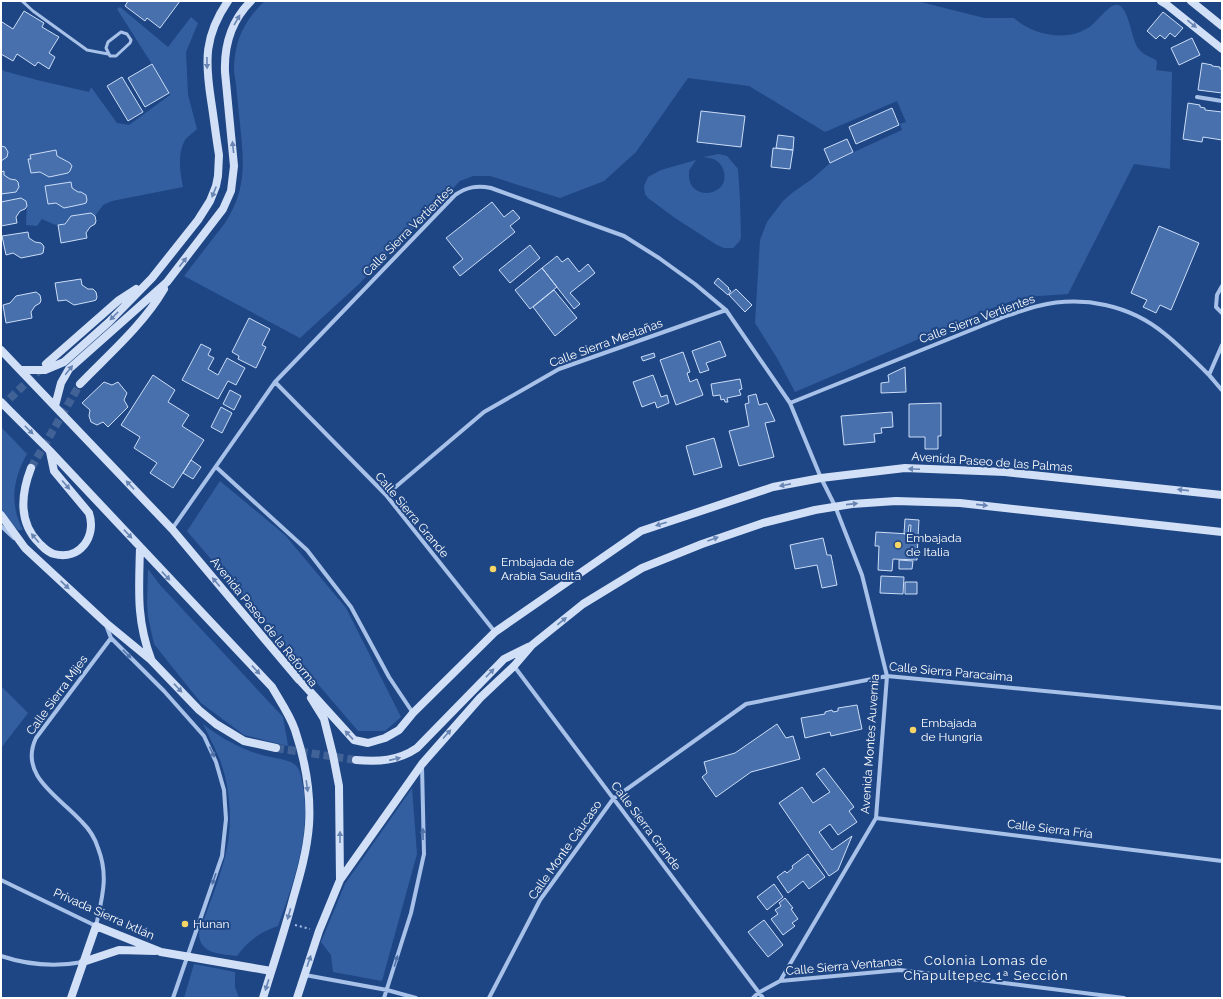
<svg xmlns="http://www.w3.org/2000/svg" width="1223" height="999" viewBox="0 0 1223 999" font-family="Raleway,sans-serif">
	<rect width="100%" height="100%" fill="#1f4684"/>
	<!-- green -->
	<path fill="#335fa1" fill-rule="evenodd" d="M265 1H917L984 18H1014C1032 35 1066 42 1088 28 1096 24 1110 2 1118 5 1129 8 1131 38 1138 48 1142 54 1150 57 1156 60L1157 62 1156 70 1172 72 1170 169 1134 164 1068 294 1024 297 984 311 795 392 777 358 755 323 760 240 767 222 783 201 792 193 812 179 830 163 902 130 900 124 906 122 897 101 825 132 749 86 688 78 636 152 604 181 560 198 490 176H473L460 181 359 284 300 338 184 276 225 223C247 188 244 163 240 124 238 106 237 89 234 71 234 42 244 20 265 1Z
		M120 7 168 47 191 17 198 23 186 52 188 95 197 129C194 132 188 136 185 140 177 154 180 171 183 187L112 201 103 205 95 216 90 213 71 216C60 230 56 225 42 219L37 226 26 225 27 203 24 199 21 198 1 202V161L7 157 8 152 5 147 1 146V69L4 71 37 80 89 92 91 87 117 123 129 125 170 95 152 64 117 9ZM56 150 57 156 71 163 72 166 70 171 68 173 49 177 40 172 31 173 28 159H31L30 155Z
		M719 154 727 156 738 169 740 200 741 238 739 242 733 248H724L717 245 675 218 648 198 645 194 644 186 648 177 661 170 696 160C694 163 691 167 689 171 689 172 689 175 689 177 691 203 733 195 723 169 720 160 712 158 703 157Z
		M1 427 27 454C13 478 9 505 23 530H18L11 524 1 509Z
		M220 481 285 535 346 608 401 717 385 731H358L187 531Z
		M148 569 160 585 283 717 288 746 244 735 201 703 154 644 148 616 147 603Z
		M1 686 28 713 1 748Z
		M203 724C221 738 240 749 262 755 269 757 290 760 294 764 301 769 301 778 303 786 311 834 294 882 278 926 260 932 248 941 237 956 221 954 199 954 199 933 208 908 218 883 225 857 233 826 231 790 220 760 215 748 209 736 203 724Z
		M412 788 417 854 382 981 333 972 331 955 321 942 345 884Z
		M194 964 235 972V987L239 998H184Z"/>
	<!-- building -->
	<path fill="#4870ac" stroke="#cbddf7" d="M128 1H180L160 28 147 18 145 21 125 6Z
		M24 11 44 23 42 27 59 37 49 53 55 57 49 69 38 62 35 66 17 54 13 61 1 54V24L2 22 13 29Z
		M1163 12 1183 28 1175 37 1170 33 1165 39 1160 35 1156 39 1147 31Z
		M1192 38 1200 55 1179 65 1171 48Z
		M1202 63 1212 65V66L1220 67V69H1222V97H1221L1222 93 1198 90Z
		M152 64 169 93 145 107 128 78Z
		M122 77 143 112 128 121 107 86Z
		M1188 103 1200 105V107L1205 108V110L1222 112V140L1203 137 1202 142 1183 139Z
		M892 108 899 125 856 144 849 127Z
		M701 111 745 116 741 147 697 142Z
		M778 135 794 137 793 150 776 148Z
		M847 139 853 152 830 163 824 149Z
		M1 146 5 147 8 152 7 157 1 161Z
		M773 148 793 150 790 169 771 167Z
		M56 150 57 156 70 163 72 166 70 171 68 173 49 177 40 172 31 173 28 159H31L30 155Z
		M4 171V175L10 179 16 180 18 182 19 187 16 192 1 194V172Z
		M71 182 72 188 78 192H81L86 195 87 200 86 203 83 204 64 208 56 203 48 204 45 186Z
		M21 198 26 201 27 206 25 209 20 211 16 217 17 223 1 226V202Z
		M492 202 504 217 513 210 520 218 510 226 515 232 460 276 453 267 463 259 446 238Z
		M91 213 95 216 96 221 95 224 90 227 86 233 87 238 61 243 58 225 65 224 71 216Z
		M1159 226 1199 243 1171 310 1160 305 1156 313 1143 307 1147 300 1131 293Z
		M28 232 29 238 35 242 41 243 43 245 44 247 43 253 41 254 21 258 13 253 6 255 2 236Z
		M530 245 540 258 510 283 499 270Z
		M557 256 562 262 568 258 579 272 588 264 595 273 570 293 580 304 574 309 542 268Z
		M542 268 557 287 530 309 515 290Z
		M718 278 729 288 728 289 731 291 728 295 714 283Z
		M81 279 82 285 88 289H93L96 292 97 297 96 300 93 301 74 305 66 300 58 301 55 283Z
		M736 289 752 305 745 312 729 295Z
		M554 290 577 318 555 336 533 307Z
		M36 292 40 295 41 300 40 303 35 306 31 312 32 318 6 323 3 305 10 303 16 296Z
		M249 318 270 329 262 345 266 347 256 368 238 359 239 356 232 352Z
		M720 341 726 356 706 363 709 370 700 373 692 351Z
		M201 344 211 349 208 355 214 358 208 369 218 375 227 358 245 368 236 385 228 381 218 399 182 380Z
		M683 352 690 372 687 373 690 382 697 379 703 395 676 405 660 360Z
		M654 353 655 357 643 361 641 357Z
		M905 367 906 392 881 393V383L889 382 888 375Z
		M153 375 175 390 168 402 189 415 182 426 204 440 173 488 150 473 157 463 134 448 140 437 121 425Z
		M653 375 661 397 667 395 669 403 657 408 655 402 642 407 633 382Z
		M740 379 742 389 739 390 741 395 727 398 728 402H725L724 399 721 400 720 395 713 396 711 384Z
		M104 382 112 385 118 382 127 393 124 400 128 407 108 427 103 422 97 425 91 422 89 416 90 410 82 403Z
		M230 390 241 396 234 410 223 404Z
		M756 394 759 405 767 403 775 421 765 423 774 457 739 466 729 431 749 426 745 404 749 403 748 396Z
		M941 403V436H938V449H925V437H909V404Z
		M221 407 232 413 222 433 211 427Z
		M892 412 893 427 881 428 882 433 874 434 875 442 844 445 841 416Z
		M714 438 722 467 694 475 686 446Z
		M191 460 201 467 193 479 183 473Z
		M905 519 919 520 918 537H910L911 525H909L908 534H904Z
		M876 532 910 534V537H918L917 560 893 559 892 571 878 570 879 546H875Z
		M823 538 827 555H831L837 585 822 588 817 565 795 569 790 545Z
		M899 560 913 561 912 569H899Z
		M881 576 904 577 903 594 880 593Z
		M905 582H917V594H905Z
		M857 705 862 729 831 736 830 732 805 738 801 718 825 714V712L832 710 833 712 838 711V708Z
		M777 724 786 738 793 736 800 759 751 772 716 797 702 777 707 773 704 762 735 753Z
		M824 768 854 807 849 811 857 822 838 835 830 824 819 832 832 850 852 836 838 870 829 876 779 803 802 787 813 803 830 792 816 774Z
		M808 854 825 877 809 889 803 881 788 893 777 877 785 871 787 873 793 868 792 866Z
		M774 884 783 897 767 910 757 897Z
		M785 898 793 908 791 909 798 919 792 923 795 926 783 935 771 919 778 914 775 910 781 906 779 903Z
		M764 920 783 945 768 957 748 932Z"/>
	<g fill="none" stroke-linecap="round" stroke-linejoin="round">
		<!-- secondary-tunnel -->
		<path stroke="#416296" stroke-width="8" stroke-dasharray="8 4" stroke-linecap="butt" d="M1 407 43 367
			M31 468 80 384
			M276 748 356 760"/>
		<!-- path -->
		<path stroke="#a7c1e9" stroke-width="2" stroke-dasharray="2 3" stroke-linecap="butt" d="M295 925 310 929"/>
		<!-- lane -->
		<path stroke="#a7c1e9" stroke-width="3" d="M22 1 33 11 87 50 108 54
			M121 32 127 34 131 40 130 43 116 56H110L106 48 108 42Z"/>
		<!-- street -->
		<path stroke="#a7c1e9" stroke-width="4" d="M1197 97 1222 101
			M1222 286 1217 295 1216 307 1222 313
			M1209 375 1222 345
			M275 382 386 495 495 632
			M790 403 1006 316C1017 313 1028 308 1038 306 1083 295 1130 305 1165 334 1180 346 1194 360 1208 374 1213 379 1217 385 1222 390
			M216 467 307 550 351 607 389 677 413 713
			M386 495 484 412 559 369 726 310
			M1 526 14 538
			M172 529 275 382 455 195C467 187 477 185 491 188L624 236 659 258 695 284 726 310 790 403 821 478 835 506 862 575 887 676 876 818 780 981 758 993 753 998
			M106 625 111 638 164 691 204 736 216 762 224 790 226 819 222 856 173 998
			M514 666 763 998
			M876 818 1222 861
			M1 880 96 926C102 898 109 876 98 848 95 838 89 829 82 822 60 797 18 776 36 738L111 638
			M1 956C28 965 56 967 83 962
			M305 975 387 990 416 998
			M780 981 900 970 1124 998
			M384 998 411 913 424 854 422 766
			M489 998 540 900 613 799 746 704 887 676 1222 708"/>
		<!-- secondary -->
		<path stroke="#d2e0f7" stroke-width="8" d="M1161 1 1166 4 1222 49
			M1191 1 1222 26
			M1 350 172 529 299 680
			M46 364 119 300 136 289
			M21 370H45L64 362 109 322 152 278 198 220 210 201 216 186 218 176 219 155C216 137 214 119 211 100 205 61 204 36 228 1
			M80 384C109 354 143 325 164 289
			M1 402 50 451 272 687C280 701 290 715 295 730 305 760 311 794 309 825 307 851 300 875 293 899 284 933 273 965 263 998
			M55 406 61 383 69 369 167 282 223 209 231 191 234 166 225 72C224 45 232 20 251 1
			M31 468C21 494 18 522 39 543 44 548 47 552 54 554 80 561 97 536 89 513L54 471 50 452
			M1 515 25 548 106 623 151 660 199 710 216 724 244 741 276 748
			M140 547C139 589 136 619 151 659
			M296 676 354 740 368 743 385 738 399 730 413 713 495 632 641 531 773 487 821 478 905 468 1005 472 1222 495
			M356 760C378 762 398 761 417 748L504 659 528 647
			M340 880 422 764 480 698 514 666 532 645 583 604 642 568 702 544 763 523 815 510 852 504 896 501 960 503 1222 532
			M83 962 119 950 155 951
			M71 998 96 926 161 952 271 971
			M297 998 319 931 340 880 339 786 333 755 324 719 311 698"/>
	</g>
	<!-- one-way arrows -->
	<defs><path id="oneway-solid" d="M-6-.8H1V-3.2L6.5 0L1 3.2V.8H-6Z"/></defs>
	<g fill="#6784b2">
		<use href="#oneway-solid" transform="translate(237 20) rotate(-60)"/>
		<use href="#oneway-solid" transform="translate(1192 24) rotate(39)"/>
		<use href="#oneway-solid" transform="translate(207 63) rotate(89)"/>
		<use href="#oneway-solid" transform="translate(233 147) rotate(-96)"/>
		<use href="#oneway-solid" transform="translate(214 192) rotate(112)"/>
		<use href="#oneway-solid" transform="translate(183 262) rotate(-52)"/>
		<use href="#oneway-solid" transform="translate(114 316) rotate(135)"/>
		<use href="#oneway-solid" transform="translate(69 370) rotate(-51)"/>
		<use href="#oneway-solid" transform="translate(29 430) rotate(45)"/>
		<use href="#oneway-solid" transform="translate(914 469) rotate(-178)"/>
		<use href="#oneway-solid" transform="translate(66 485) rotate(49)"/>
		<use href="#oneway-solid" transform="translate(130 485) rotate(-133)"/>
		<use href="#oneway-solid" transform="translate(785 485) rotate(169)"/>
		<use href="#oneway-solid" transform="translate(1183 490) rotate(-174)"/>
		<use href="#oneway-solid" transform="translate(852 504) rotate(-6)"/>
		<use href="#oneway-solid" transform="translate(982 505) rotate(6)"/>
		<use href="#oneway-solid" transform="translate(661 524) rotate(162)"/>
		<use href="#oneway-solid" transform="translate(128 534) rotate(47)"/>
		<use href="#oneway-solid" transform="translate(35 538) rotate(-130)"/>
		<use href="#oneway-solid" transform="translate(713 539) rotate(-20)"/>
		<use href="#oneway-solid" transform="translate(166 576) rotate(47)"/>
		<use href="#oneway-solid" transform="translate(216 582) rotate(-130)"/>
		<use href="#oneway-solid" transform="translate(65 585) rotate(43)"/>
		<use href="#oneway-solid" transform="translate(562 621) rotate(-39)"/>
		<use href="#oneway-solid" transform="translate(256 670) rotate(47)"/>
		<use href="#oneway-solid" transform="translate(490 673) rotate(-46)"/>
		<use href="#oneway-solid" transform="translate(178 688) rotate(47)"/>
		<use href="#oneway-solid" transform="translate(447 734) rotate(-48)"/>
		<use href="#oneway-solid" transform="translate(349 735) rotate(-133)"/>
		<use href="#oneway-solid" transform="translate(395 759) rotate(-13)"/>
		<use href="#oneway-solid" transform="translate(307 786) rotate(82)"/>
		<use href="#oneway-solid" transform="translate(340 837) rotate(-90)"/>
		<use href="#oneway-solid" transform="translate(289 914) rotate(106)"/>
		<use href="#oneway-solid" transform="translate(309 961) rotate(-71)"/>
		<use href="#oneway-solid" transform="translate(267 985) rotate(108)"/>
	</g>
	<g fill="#4f71a7">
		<use href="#oneway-solid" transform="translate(127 654) rotate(45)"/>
		<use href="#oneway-solid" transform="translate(212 752) rotate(66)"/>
		<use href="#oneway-solid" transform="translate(423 834) rotate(-91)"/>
		<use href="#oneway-solid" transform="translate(214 879) rotate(109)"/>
		<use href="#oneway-solid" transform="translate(396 961) rotate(-73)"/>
	</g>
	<!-- markers -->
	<g fill="#f7d567" stroke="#1f4684" stroke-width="1.5">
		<circle cx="898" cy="545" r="4"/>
		<circle cx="493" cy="569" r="4"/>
		<circle cx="913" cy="730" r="4"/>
		<circle cx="185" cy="924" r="4"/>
	</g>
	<g text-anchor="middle" stroke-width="4" stroke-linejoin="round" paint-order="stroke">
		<!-- street labels -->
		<g font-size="12" fill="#fff" stroke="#1f4684">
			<text transform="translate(408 231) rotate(-45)" y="4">Calle Sierra Vertientes</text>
			<text transform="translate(977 319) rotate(-20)" y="4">Calle Sierra Vertientes</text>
			<text transform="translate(606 343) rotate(-20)" y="4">Calle Sierra Mestañas</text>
			<text transform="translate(992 462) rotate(4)" y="4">Avenida Paseo de las Palmas</text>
			<text transform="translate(412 515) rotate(50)" y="4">Calle Sierra Grande</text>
			<text transform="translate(264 622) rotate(51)" y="4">Avenida Paseo de la Reforma</text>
			<text transform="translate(951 672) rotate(5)" y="4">Calle Sierra Paracaima</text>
			<text transform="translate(57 695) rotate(-54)" y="4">Calle Sierra Mijes</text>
			<text transform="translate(870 744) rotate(-86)" y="4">Avenida Montes Auvernia</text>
			<text transform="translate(646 826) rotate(53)" y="4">Calle Sierra Grande</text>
			<text transform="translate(1050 829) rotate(7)" y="4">Calle Sierra Fría</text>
			<text transform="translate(565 850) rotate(-55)" y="4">Calle Monte Cáucaso</text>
			<text transform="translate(104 914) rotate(24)" y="4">Privada Sierra Ixtlán</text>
			<text transform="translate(844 966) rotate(-5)" y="4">Calle Sierra Ventanas</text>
		</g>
		<!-- poi labels -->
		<g font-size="12" fill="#fff" stroke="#1f4684" text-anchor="start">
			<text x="906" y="542">Embajada<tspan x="906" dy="14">de Italia</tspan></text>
			<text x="501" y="566">Embajada de<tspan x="501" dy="14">Arabia Saudita</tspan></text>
			<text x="921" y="727">Embajada<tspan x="921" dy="14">de Hungria</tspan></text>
			<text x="193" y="928">Hunan</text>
		</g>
		<!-- neighbourhood labels -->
		<g font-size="13" letter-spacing="1" fill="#fff" stroke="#1f4684">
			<text x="986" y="965">Colonia Lomas de<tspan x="986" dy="15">Chapultepec 1ª Sección</tspan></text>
		</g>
	</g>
	<!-- border -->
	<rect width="1223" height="999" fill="none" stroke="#ffffff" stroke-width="4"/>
</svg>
